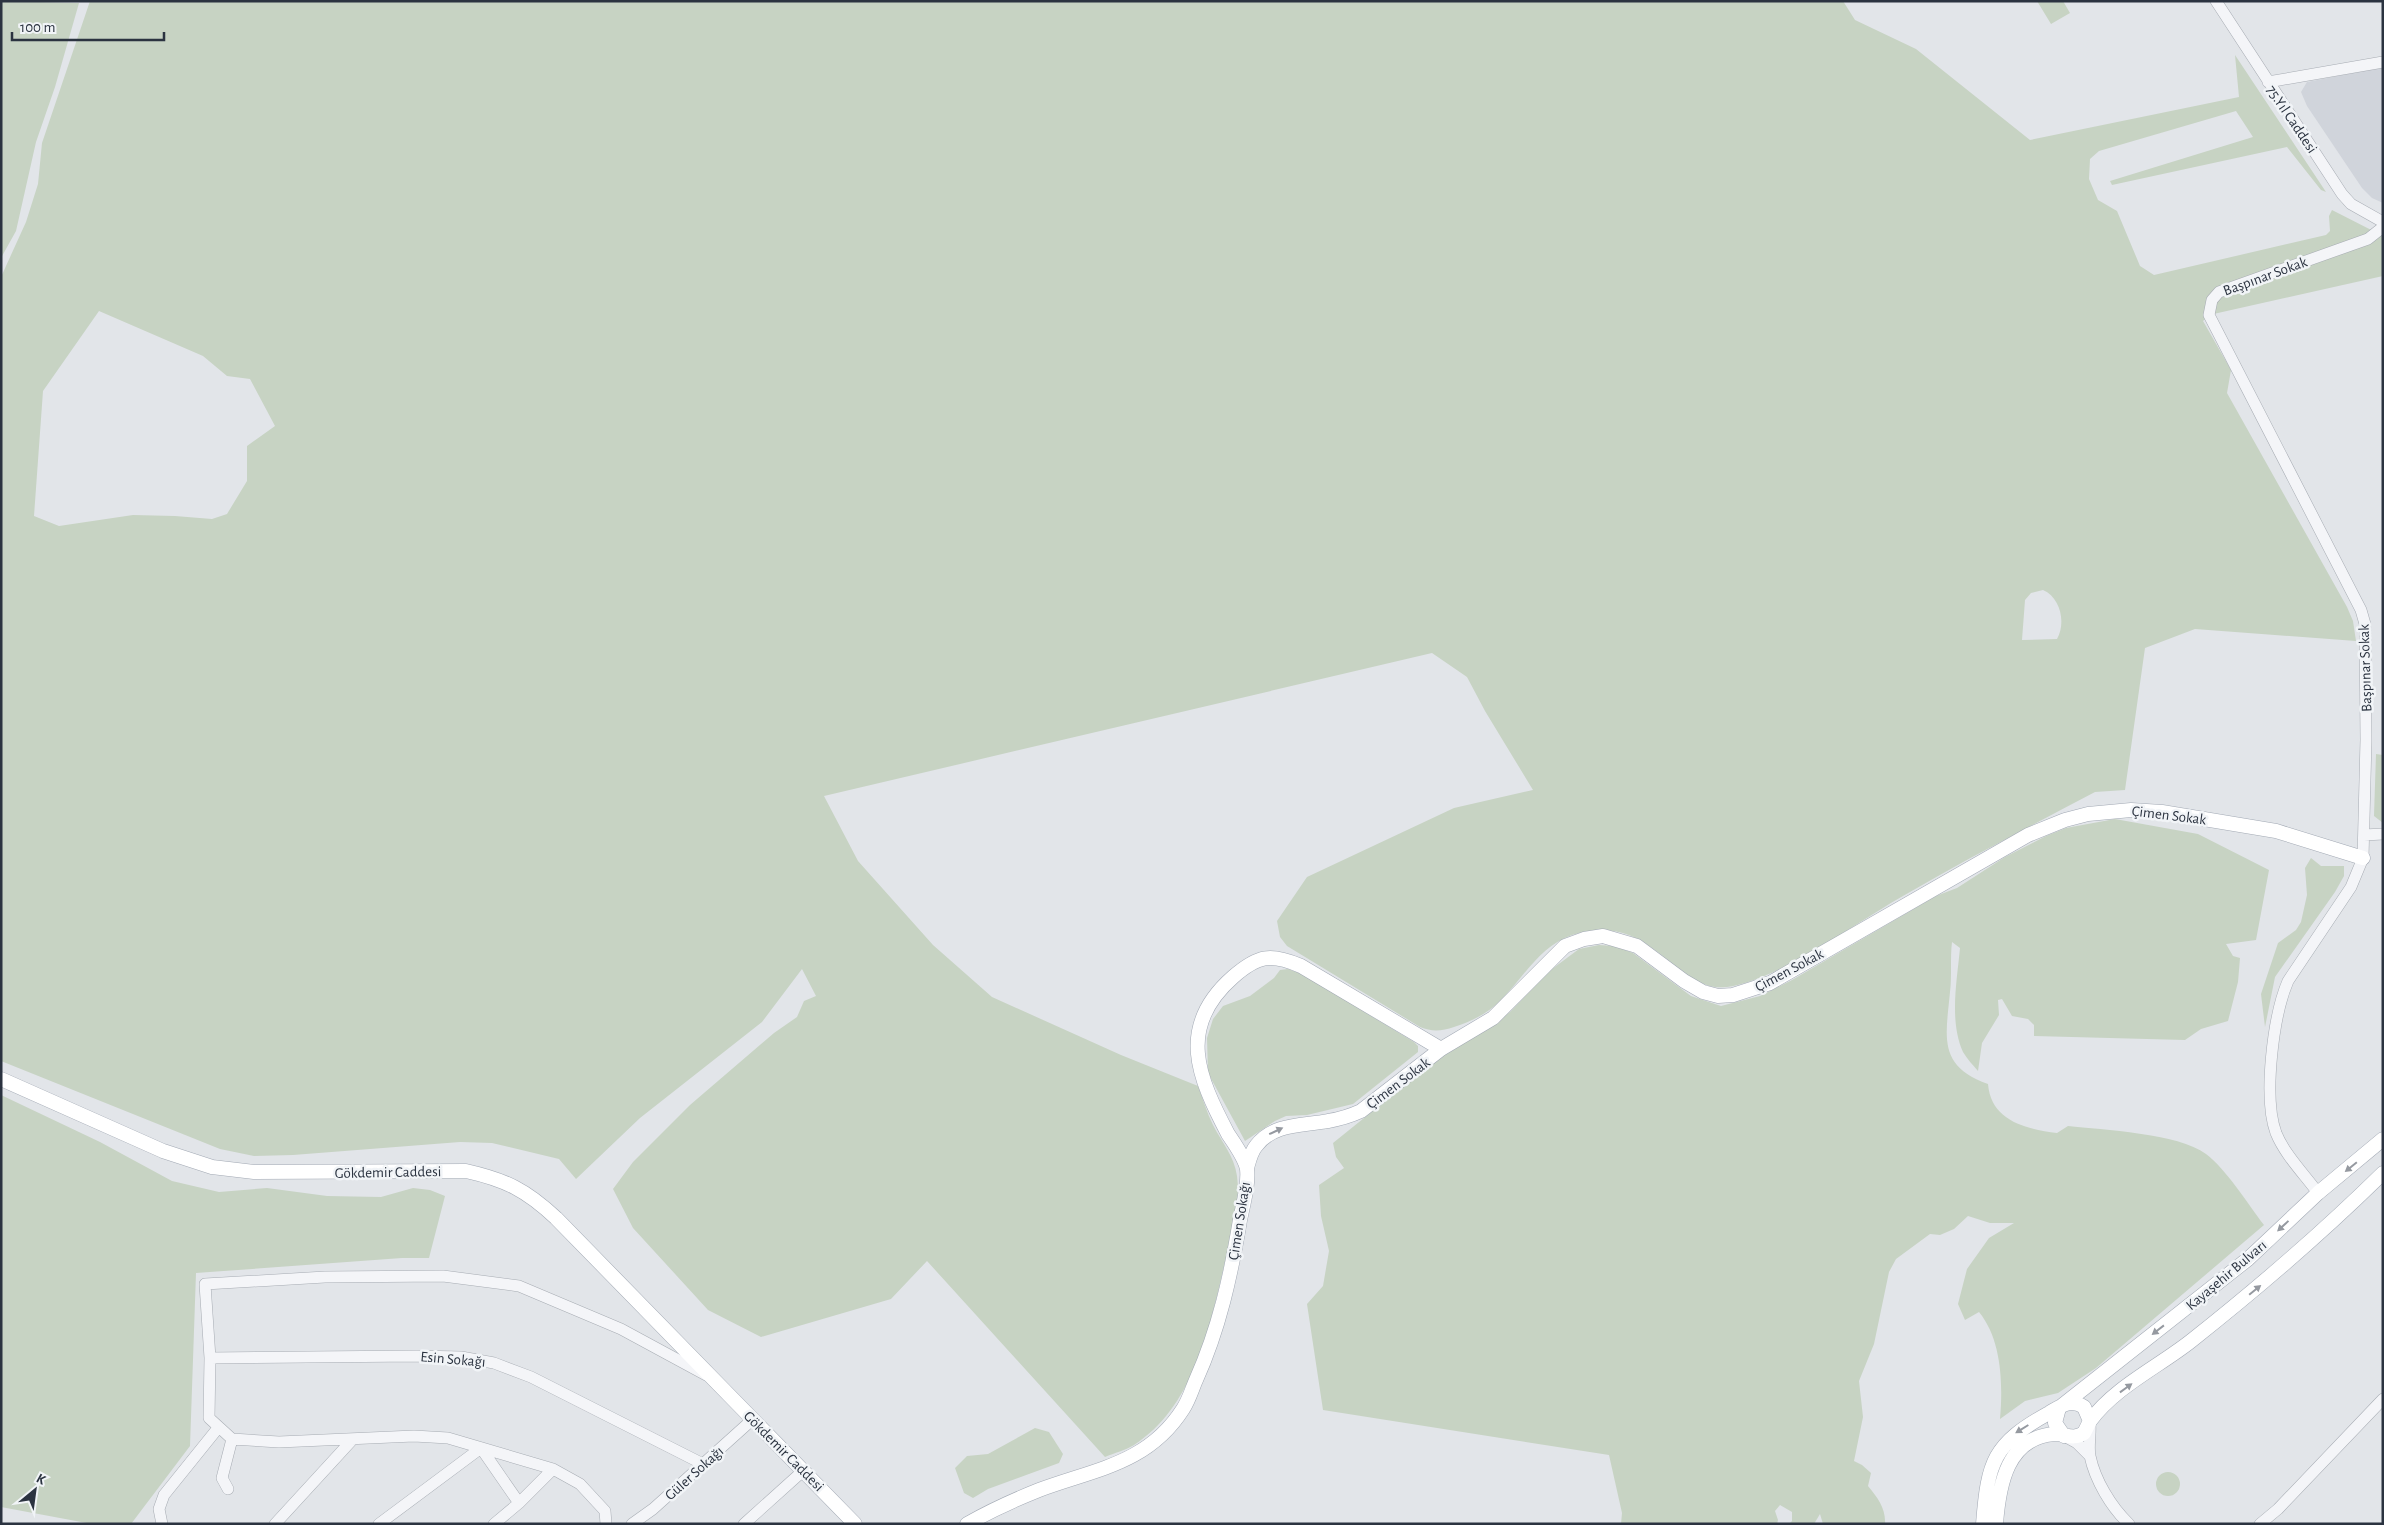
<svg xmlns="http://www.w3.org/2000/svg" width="2384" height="1525" viewBox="0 0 2384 1525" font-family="'Alegreya Sans',sans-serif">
	<rect width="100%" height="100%" fill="#e2e5e9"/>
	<!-- built -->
	<path fill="#d0d4db" d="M2383 67V203L2372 198 2362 188 2307 106 2301 92 2307 82Z"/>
	<!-- green -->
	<path fill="#c7d3c3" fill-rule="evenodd" d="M1 1 79 3 55 87 36 142 16 231 1 258Z
		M90 1H1843L1855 20 1916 49 2030 140 2239 97 2235 55 2326 192 2321 190 2287 147 2112 185 2110 181 2253 137 2236 111 2099 151 2090 159 2089 179 2098 200 2117 211 2140 266 2154 275 2326 235 2330 231 2329 216 2332 210 2383 236V276L2209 315 2203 321 2231 370 2227 393 2347 607 2353 621 2356 641 2195 629 2145 648 2125 790 2095 792C2031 826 1966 859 1903 896 1855 923 1780 980 1727 987 1673 993 1653 909 1572 935 1540 946 1523 978 1501 1000 1488 1013 1471 1022 1454 1027 1442 1031 1432 1032 1420 1027L1287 946 1280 937 1277 921 1307 877 1454 808 1533 790 1485 711 1467 677 1432 653 824 796 858 861 933 945 992 997 1121 1055 1198 1086C1203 1099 1207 1113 1213 1125 1222 1143 1234 1155 1237 1176 1241 1206 1231 1237 1224 1266 1209 1330 1193 1407 1134 1445 1126 1450 1114 1453 1105 1457L927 1261 891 1299 761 1337 708 1310 633 1228 613 1189 633 1162 690 1105 774 1033 797 1017 804 1001 816 996 802 969 762 1022 640 1118 576 1179 559 1159 492 1143 460 1142 293 1155 254 1156 220 1149 1 1061V277L26 222 38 184 42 143ZM99 311 203 356 227 376 250 379 275 426 247 446V481L227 514 212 519 175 516 133 515 59 526 34 516 43 391ZM2043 590C2061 598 2066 623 2057 639L2022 640 2025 600 2031 593Z
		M2037 1H2063L2070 13 2051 24Z
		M2376 754 2383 755V823L2374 816Z
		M2115 819 2198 834 2269 870 2256 940 2226 944 2233 956 2240 958 2238 982 2228 1021 2201 1029 2185 1040 2034 1036V1025L2028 1019 2012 1016 2002 999 1998 1000 1999 1015 1982 1043 1978 1071C1973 1065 1967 1059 1963 1052 1949 1021 1957 981 1960 948L1952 942C1950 958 1952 976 1950 992 1946 1036 1937 1066 1988 1084 1991 1121 2026 1129 2057 1133L2068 1126C2103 1130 2178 1133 2206 1154 2226 1169 2248 1204 2264 1225L2096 1368 2058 1393 2025 1401 2000 1419C2003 1385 2002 1340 1979 1312L1965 1320 1958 1304 1967 1269 1989 1238 2014 1223H1990L1968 1216 1954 1229 1940 1235 1930 1234 1896 1259 1889 1272 1874 1344 1859 1381 1863 1417 1854 1461 1862 1465 1871 1473 1868 1486C1878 1498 1886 1509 1885 1524H1823L1820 1514 1814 1524H1789L1792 1521V1512L1780 1505 1775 1511 1778 1520 1777 1524H1621L1622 1513 1609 1455 1323 1410 1307 1304 1323 1286 1329 1251 1321 1216 1319 1185 1344 1168 1336 1157 1333 1143 1451 1048 1488 1029 1510 1012 1548 972 1579 949 1599 945 1614 946 1633 953 1691 996 1721 1006 1760 996 1792 980 1936 896 1957 888 2005 857 2046 836 2066 828Z
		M2311 858 2321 866H2344V876L2335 892 2275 977 2265 1027 2261 994 2278 943 2296 930 2301 922 2307 895 2305 868Z
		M1288 969 1302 974 1414 1042 1418 1046V1052L1353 1104 1307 1115 1286 1116 1275 1121 1245 1141 1208 1073 1207 1038 1213 1019 1223 1006 1250 996 1274 978 1280 970Z
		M1 1095 100 1142 172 1181 219 1192 267 1188 327 1196 381 1197 413 1188 430 1190 445 1196 429 1258H402L196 1273 190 1446 131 1524H92L1 1507Z
		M1035 1428 1049 1432 1063 1454 1059 1463 988 1489 973 1498 964 1493 955 1468 967 1456 988 1454Z
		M2156 1484a12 12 0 1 1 24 0a12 12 0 1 1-24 0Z"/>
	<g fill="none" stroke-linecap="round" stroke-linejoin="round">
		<!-- minor casing -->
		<g stroke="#a7acb3" stroke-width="12">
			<path id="minor" d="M2216 1 2342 194 2351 204 2383 222
				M2268 82 2383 62
				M2364 835 2383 834
				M2318 1193C2304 1174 2285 1155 2276 1133 2263 1098 2273 1016 2288 981L2351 887 2363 858 2366 740 2365 624 2361 610 2209 315 2212 300 2219 292 2368 239 2383 227
				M210 1358 417 1356 461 1357 494 1363 531 1377 703 1464
				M2090 1424C2091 1435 2088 1446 2090 1456 2095 1480 2111 1507 2129 1524
				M2064 1436 2077 1443 2090 1456
				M228 1489 222 1478 232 1439
				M162 1524 159 1509 164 1495 218 1428
				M275 1524 353 1439
				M379 1524 481 1448 519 1503
				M494 1524 519 1503 553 1469
				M606 1524 605 1511 580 1484 553 1469 448 1438 414 1436 279 1442 232 1439 209 1418 210 1358 205 1284 325 1277 443 1276 519 1286 621 1329 706 1375
				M632 1524 653 1509 753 1419
				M744 1524 804 1470
				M2260 1524 2278 1509 2383 1399"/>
		</g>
		<!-- major casing -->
		<g stroke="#a2a9b4" stroke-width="15">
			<path id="major" d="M1 1079 163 1151 212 1167 254 1172 466 1171C506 1180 526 1190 556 1218L855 1524
				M1247 1168C1249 1161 1251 1152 1256 1146 1273 1123 1302 1126 1328 1121 1340 1119 1350 1116 1361 1111L1441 1049 1493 1018 1565 946 1584 939 1603 936 1637 946 1684 981 1703 992 1718 996 1733 995 1770 983 2028 835 2065 820 2088 814 2131 810 2162 812 2276 831 2363 858
				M2090 1421C2115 1387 2158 1367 2191 1341 2258 1288 2322 1233 2383 1173
				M2064 1436 2055 1423 2059 1408 2248 1259 2318 1193 2383 1139
				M967 1524C990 1511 1014 1500 1039 1490 1095 1469 1148 1464 1183 1409 1189 1400 1192 1389 1196 1380 1219 1329 1231 1275 1240 1220 1243 1205 1249 1184 1247 1169 1245 1158 1234 1143 1228 1134 1198 1077 1176 1027 1233 977 1258 955 1271 953 1301 966L1441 1049
				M1983 1524C1988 1461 1993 1444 2049 1413 2061 1406 2071 1398 2084 1407L2090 1421 2084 1433C2073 1440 2066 1434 2055 1434 2007 1437 1999 1485 1996 1524"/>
		</g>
		<!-- minor -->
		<use href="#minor" stroke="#f4f5f8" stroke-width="11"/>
		<!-- major -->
		<use href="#major" stroke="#fff" stroke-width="14"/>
	</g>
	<!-- one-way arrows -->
	<defs><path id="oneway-solid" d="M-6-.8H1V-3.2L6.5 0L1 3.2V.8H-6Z" transform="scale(1.25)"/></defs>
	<g fill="#9599a0">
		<use href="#oneway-solid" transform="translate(1276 1131) rotate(-25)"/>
		<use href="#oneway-solid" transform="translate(2351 1167) rotate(141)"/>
		<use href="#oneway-solid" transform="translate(2283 1226) rotate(137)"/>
		<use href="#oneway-solid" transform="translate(2255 1290) rotate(-39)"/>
		<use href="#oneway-solid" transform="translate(2158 1330) rotate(142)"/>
		<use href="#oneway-solid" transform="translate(2126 1388) rotate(-36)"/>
		<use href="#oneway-solid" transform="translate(2022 1429) rotate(148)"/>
	</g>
	<g text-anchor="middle" stroke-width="5" stroke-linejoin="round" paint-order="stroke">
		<!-- street labels -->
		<g font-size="15" fill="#2b3340" stroke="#f1f4f7">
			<text transform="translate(2292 119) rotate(56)" y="5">75.Yıl Caddesi</text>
			<text transform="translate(2265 276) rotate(-20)" y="5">Başpınar Sokak</text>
			<text transform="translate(2365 668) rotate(-92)" y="5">Başpınar Sokak</text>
			<text transform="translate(2169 815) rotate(7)" y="5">Çimen Sokak</text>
			<text transform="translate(1789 970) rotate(-28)" y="5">Çimen Sokak</text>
			<text transform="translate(1398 1083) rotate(-37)" y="5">Çimen Sokak</text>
			<text transform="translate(388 1172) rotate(-1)" y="5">Gökdemir Caddesi</text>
			<text transform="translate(1239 1221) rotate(-81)" y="5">Çimen Sokağı</text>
			<text transform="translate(2226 1275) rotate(-40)" y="5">Kayaşehir Bulvarı</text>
			<text transform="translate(453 1359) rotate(5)" y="5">Esin Sokağı</text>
			<text transform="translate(784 1451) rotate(45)" y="5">Gökdemir Caddesi</text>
			<text transform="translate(694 1473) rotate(-42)" y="5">Güler Sokağı</text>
		</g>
	</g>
	<!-- border -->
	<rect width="2384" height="1525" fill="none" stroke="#2b3340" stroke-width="5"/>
	<!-- north arrow -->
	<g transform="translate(35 1490) rotate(29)" stroke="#f1f4f7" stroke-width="4" paint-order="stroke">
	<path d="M0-4L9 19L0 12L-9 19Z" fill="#2b3340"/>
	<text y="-8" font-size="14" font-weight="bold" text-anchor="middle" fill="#2b3340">K</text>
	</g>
	<!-- scale -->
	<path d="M12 32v8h152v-8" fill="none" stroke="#2b3340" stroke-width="2.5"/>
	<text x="20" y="32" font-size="15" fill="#2b3340" stroke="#f1f4f7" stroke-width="4" paint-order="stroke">100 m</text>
</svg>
